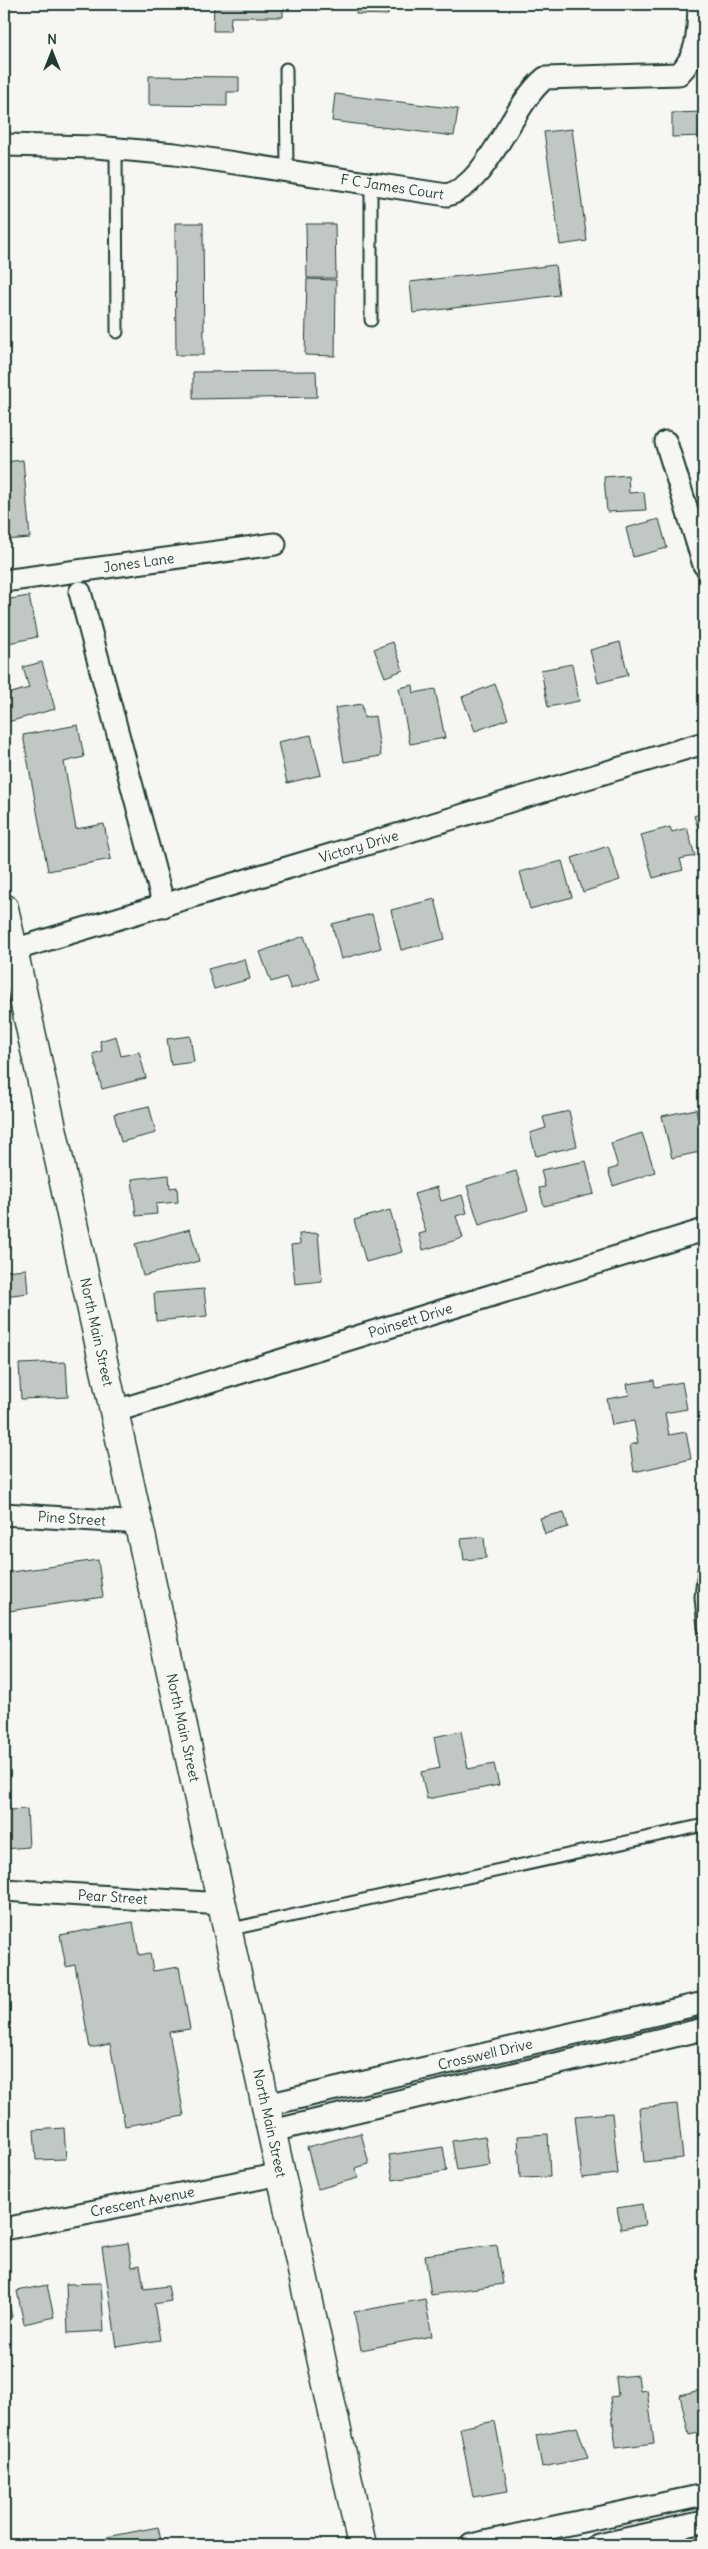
<svg xmlns="http://www.w3.org/2000/svg" width="708" height="2549" viewBox="0 0 708 2549" font-family="Delius,sans-serif">
	<rect width="100%" height="100%" fill="#f6f6f2"/>
	<filter id="ink" filterUnits="userSpaceOnUse"><feTurbulence type="fractalNoise" baseFrequency=".02" numOctaves="2"/><feDisplacementMap in="SourceGraphic" scale="10" xChannelSelector="R" yChannelSelector="G"/><feConvolveMatrix kernelMatrix="1 2 1 2 8 2 1 2 1" color-interpolation-filters="sRGB"/></filter>
	<g filter="url(#ink)">
		<!-- building -->
		<path fill="#c1c8c3" stroke="#1f3d34" d="M214 4H283V17H231L230 31H213Z
			M297 4H327V6H297Z
			M356 4H388V15L356 14Z
			M149 76 239 77V92H227V106L149 105Z
			M335 94 458 109 454 136 332 121Z
			M704 112V136L672 137V113Z
			M572 129 587 241 560 245 544 132Z
			M175 223H203L204 355H176Z
			M306 224H335L336 278H307Z
			M555 265 559 295 413 313 410 282Z
			M307 279 336 280 335 356 305 355Z
			M316 371 317 397 193 399V372Z
			M23 460 30 538 4 540V462Z
			M628 475 629 493 644 492 646 510 607 512 604 477Z
			M659 519 667 548 633 557 626 528Z
			M29 596 37 637 4 644V600Z
			M393 642 403 670 385 677 374 649Z
			M620 642 628 675 598 683 590 650Z
			M42 662 55 709 4 723V695L29 688 23 667Z
			M572 664 579 701 548 707 541 670Z
			M495 684 508 719 475 731 462 697Z
			M413 685 414 693 435 689 445 738 410 744 399 688Z
			M362 704 364 718 375 716 381 756 344 762 335 708Z
			M78 725 84 757 64 762 76 829 104 824 111 859 48 871 23 735Z
			M311 735 321 775 287 783 278 742Z
			M704 812V846L694 816Z
			M670 827 672 832 687 828 695 856 680 859 683 870 653 878 641 835Z
			M608 846 620 880 583 892 572 858Z
			M562 861 572 897 530 909 520 872Z
			M435 899 445 939 401 950 391 910Z
			M372 914 381 948 341 959 332 924Z
			M304 936 319 979 291 989 286 977 271 982 260 952Z
			M245 959 250 979 214 989 208 969Z
			M116 1036 121 1056 139 1052 146 1078 102 1089 93 1054 102 1051 100 1041Z
			M190 1036 194 1062 171 1065 167 1039Z
			M149 1106 156 1133 121 1142 114 1114Z
			M696 1109 704 1151 672 1158 662 1116Z
			M569 1111 577 1146 536 1156 530 1133 546 1128 543 1117Z
			M642 1133 655 1172 613 1186 608 1170 618 1167 611 1143Z
			M586 1161 594 1194 544 1206 539 1188 545 1187 541 1170Z
			M516 1171 528 1210 479 1225 467 1186Z
			M169 1175 170 1188 177 1187 178 1202 156 1204 157 1214 136 1216 132 1179Z
			M437 1187 441 1201 462 1195 467 1213 456 1216 463 1238 423 1250 419 1234 426 1232 414 1194Z
			M390 1210 402 1252 366 1262 354 1220Z
			M190 1229 199 1261 143 1276 135 1244Z
			M318 1233 322 1281 295 1284 291 1245 300 1244 299 1234Z
			M26 1269 28 1293 4 1296V1271Z
			M204 1289 207 1316 156 1321 154 1293Z
			M66 1362 68 1397 21 1399 19 1364Z
			M654 1380 655 1387 682 1382 687 1409 665 1413 669 1435 686 1432 691 1459 634 1472 630 1445 638 1443 634 1421 612 1425 607 1399 629 1395 627 1384Z
			M564 1512 568 1527 545 1534 540 1518Z
			M484 1537 486 1558 464 1560 461 1539Z
			M98 1560 103 1597 9 1611 4 1573Z
			M461 1731 468 1769 494 1764 499 1785 427 1799 421 1772 440 1768 434 1737Z
			M4 1802H9V1810L27 1809 29 1847 4 1849Z
			M133 1922 139 1955 150 1953 153 1971 179 1967 190 2029 169 2032 184 2116 125 2126 110 2044 90 2048 75 1965 66 1967 60 1935Z
			M677 2104 683 2158 644 2162 639 2108Z
			M612 2113 618 2174 582 2178 575 2116Z
			M64 2128 66 2159 36 2160 34 2130Z
			M361 2133 369 2164 355 2168 358 2178 318 2189 307 2147Z
			M548 2134 550 2177 520 2178 518 2136Z
			M485 2136 490 2165 457 2170 452 2141Z
			M4 2143 11 2175 4 2177Z
			M443 2147 447 2171 393 2180 389 2155Z
			M642 2204 645 2225 621 2229 617 2208Z
			M128 2243 132 2267 140 2265 144 2289 168 2286 171 2301 154 2304 160 2340 117 2347 102 2247Z
			M497 2245 503 2284 431 2295 425 2255Z
			M101 2283 104 2331 68 2333 66 2284Z
			M47 2285 54 2317 24 2324 17 2291Z
			M8 2299 12 2317 4 2319V2300Z
			M425 2299 432 2336 361 2350 354 2312Z
			M638 2375 640 2391 647 2390 654 2443 616 2448 610 2397 618 2396 616 2377Z
			M704 2389V2432L689 2435 680 2395Z
			M495 2421 508 2491 473 2497 460 2428Z
			M577 2427 588 2458 542 2467 536 2435Z
			M158 2527 162 2545H109L107 2537Z"/>
		<g fill="none" stroke-linecap="round" stroke-linejoin="round">
			<!-- lane casing -->
			<g stroke="#1f3d34" stroke-width="15">
				<path id="lane" d="M286 69 287 171
					M116 148 117 332
					M371 320V183
					M704 1570 701 1597 704 1628
					M227 1930 704 1825"/>
			</g>
			<!-- street casing -->
			<g stroke="#1f3d34" stroke-width="25">
				<g id="street">
					<path id="s1" d="M4 145 96 147 175 154 447 195C488 185 511 106 545 78L679 74C699 54 698 31 699 4"/>
					<path d="M666 442 704 565"/>
					<path id="s2" d="M4 581 275 544"/>
					<path d="M80 592 164 906"/>
					<path id="s3" d="M13 950 704 743"/>
					<path id="s4" d="M116 1411 704 1230"/>
					<path id="s5" d="M4 1514 140 1523"/>
					<path id="s6" d="M4 1890 222 1904"/>
					<path id="s7" d="M267 2105 704 2003"/>
					<path d="M272 2131 704 2029"/>
					<path id="s8" d="M4 2229 281 2174"/>
					<path d="M471 2545 704 2495"/>
					<path d="M598 2545 704 2522"/>
				</g>
			</g>
			<!-- secondary casing -->
			<g stroke="#1f3d34" stroke-width="31">
				<g id="secondary">
					<path id="s9" d="M4 908 362 2545"/>
				</g>
			</g>
			<!-- lane -->
			<use href="#lane" stroke="#f6f6f2" stroke-width="11"/>
			<!-- street -->
			<use href="#street" stroke="#f6f6f2" stroke-width="21"/>
			<!-- secondary -->
			<use href="#secondary" stroke="#f6f6f2" stroke-width="28"/>
		</g>
	</g>
	<g text-anchor="middle" stroke-width="5" stroke-linejoin="round" paint-order="stroke">
		<!-- street labels -->
		<g font-size="14" fill="#1f3d34" stroke="#f6f6f2">
			<text dy="5" stroke="none"><textPath href="#s1" startOffset="391">F C James Court</textPath></text>
			<text dy="5" stroke="none"><textPath href="#s2" startOffset="136">Jones Lane</textPath></text>
			<text dy="5" stroke="none"><textPath href="#s3" startOffset="361">Victory Drive</textPath></text>
			<text dy="5" stroke="none"><textPath href="#s4" startOffset="308">Poinsett Drive</textPath></text>
			<text dy="5" stroke="none"><textPath href="#s9" startOffset="434">North Main Street</textPath></text>
			<text dy="5" stroke="none"><textPath href="#s5" startOffset="68">Pine Street</textPath></text>
			<text dy="5" stroke="none"><textPath href="#s9" startOffset="839">North Main Street</textPath></text>
			<text dy="5" stroke="none"><textPath href="#s6" startOffset="109">Pear Street</textPath></text>
			<text dy="5" stroke="none"><textPath href="#s7" startOffset="224">Crosswell Drive</textPath></text>
			<text dy="5" stroke="none"><textPath href="#s9" startOffset="1244">North Main Street</textPath></text>
			<text dy="5" stroke="none"><textPath href="#s8" startOffset="141">Crescent Avenue</textPath></text>
		</g>
	</g>
	<!-- margin -->
	<rect width="708" height="2549" fill="none" stroke="#f6f6f2" stroke-width="20"/>
	<rect x="10" y="10" width="688" height="2529" fill="none" stroke="#1f3d34" stroke-width="2" filter="url(#ink)"/>
	<!-- north arrow -->
	<g transform="translate(52 52)" stroke="#f6f6f2" stroke-width="4" paint-order="stroke">
	<path d="M0-4L9 19L0 12L-9 19Z" fill="#1f3d34"/>
	<text y="-8" font-size="14" font-weight="bold" text-anchor="middle" fill="#1f3d34">N</text>
	</g>
</svg>
